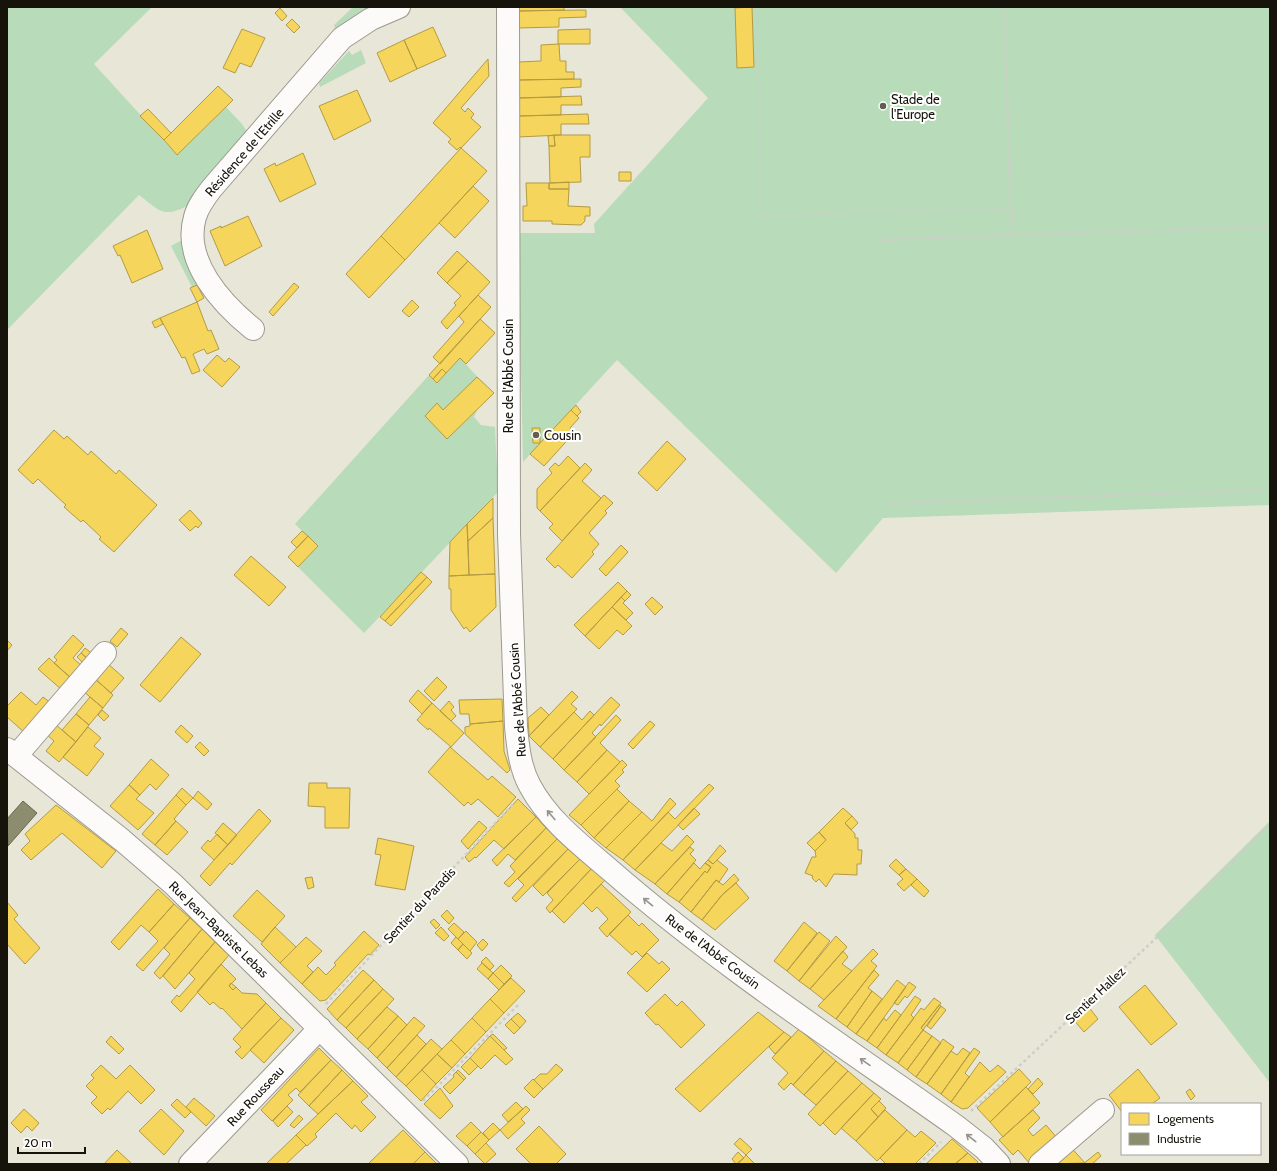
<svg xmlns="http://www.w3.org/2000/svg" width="1277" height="1171" viewBox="0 0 1277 1171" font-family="Cabin,sans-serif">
	<rect width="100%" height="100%" fill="#e8e6d7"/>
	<!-- green -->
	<path fill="#b8dbb9" d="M7 7H152L94 64 177 155 226 107 242 124 249 135 187 206C162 219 158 209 139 195L7 330Z
		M353 7H376L337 34 334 25Z
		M620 7H1270V505L883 518 836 573 617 360 523 462 518 233H595L594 224 708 98Z
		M361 50 366 63 320 87 319 83 349 51 352 55Z
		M182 240 203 283 192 287 171 246Z
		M460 358 486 386 483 397 474 417 481 425 495 427 498 492 364 633 298 567 318 546 295 524 429 375 437 383Z
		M1270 821V1083L1155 935Z"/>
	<!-- homes -->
	<path fill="#f6d55c" stroke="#b39b43" d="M517 7H564V10L517 11Z
		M752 7 754 67 737 68 735 8Z
		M280 8 287 16 282 21 275 13Z
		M586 10V17L559 18V27L517 28V11Z
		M292 19 300 27 294 33 286 25Z
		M433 27 446 56 417 69 404 40Z
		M242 29 265 38 251 67 240 63 235 73 223 68Z
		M590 29V44H558V30Z
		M404 40 417 69 390 82 377 53Z
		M559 44 560 61H566V72H574V79L518 80V62L541 61V45Z
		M488 59 489 76 461 108 465 112 468 108 474 114 471 118 481 127 461 148 460 147 457 150 448 142 451 139 433 123Z
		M581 79V87L561 88V97L518 98V80Z
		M218 86 233 100 177 155 164 140Z
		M357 90 371 121 334 140 319 106Z
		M581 96 582 105H561V115L518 116V98Z
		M148 109 171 133 164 140 140 116Z
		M588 114 589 124H561V135L518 137V116Z
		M554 135 555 146H549L548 136Z
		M554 135H590V157H580L581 182 550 183 549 146H555Z
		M461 148 487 171 405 260 381 236Z
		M303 153 316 184 280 202 264 169 275 163 276 166Z
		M619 172H631V181H619Z
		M569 182V189H549V183Z
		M526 183H549V189H569L568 206 590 207V216H585V221L581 225 552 224V221H523V206H527Z
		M473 186 489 201 455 238 439 223Z
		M248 216 262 246 225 266 210 231 221 226V228Z
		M147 230 163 269 132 283 120 255 118 256 113 246Z
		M381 236 405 260 369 298 346 274Z
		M457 251 468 261 447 283 437 273Z
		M468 261 490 282 447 329 441 322 456 305 454 303 461 296 447 283Z
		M294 283 299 287 273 316 269 312Z
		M197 285 204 298 197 302 190 288Z
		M478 295 491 307 440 364 433 357 464 322 459 316Z
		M412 300 419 307 409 317 402 311Z
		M197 302 208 331 211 330 219 349 207 354 204 349 193 354 200 371 192 374 185 357 182 358 160 318Z
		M160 318 163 324 155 328 152 322Z
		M480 319 495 333 466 364 460 358 446 373 442 369 433 379 429 375Z
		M217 355 225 362 229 358 240 367 222 387 203 370Z
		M442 369 446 373 437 383 433 379Z
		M477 377 494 393 447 439 425 416 437 403 443 410Z
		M576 405 581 412 577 416 571 410Z
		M571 410 579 418 570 428 574 433 544 466 530 454Z
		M532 428H540V443H533Z
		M54 430 64 439 67 436 88 455 91 451 116 474 119 470 157 505 114 552 99 539 101 537 83 520 81 522 64 507 66 505 38 479 33 484 18 470Z
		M667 441 686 459 657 491 638 473Z
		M568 456 580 468 540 511 537 508V489L552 473 549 469 555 463 559 466Z
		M585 463 592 470 582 481 601 498 562 541 549 528 553 524 540 511Z
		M604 495 613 503 605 511 607 513 589 533 599 544 592 552 594 554 572 578 558 565 555 568 546 559Z
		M493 498V518L468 541 467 524Z
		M190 510 202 523 198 528 196 526 190 531 179 520Z
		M493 518 495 574 469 575 468 541Z
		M467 524 469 575 449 576 450 542Z
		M302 531 308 536 297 548 291 542Z
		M308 536 318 546 298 567 288 557Z
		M621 545 628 552 606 576 599 569Z
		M251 556 286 587 269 606 234 575Z
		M421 572 427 577 385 621 380 617Z
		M495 574 496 607 470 632 466 627 464 629 451 610V589H449V576Z
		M427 577 432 582 391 626 385 621Z
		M618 582 627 591 585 636 574 625Z
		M627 591 631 595 625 601 621 597Z
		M621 597 625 601 623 603 633 613 626 620 612 607Z
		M652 597 663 607 655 615 645 604Z
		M612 607 632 626 623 635 617 630 599 649 585 636Z
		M121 628 128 634 117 647 110 641Z
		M73 635 84 645 73 658 83 667 72 679 54 663 57 660 54 657Z
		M181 637 201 654 160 702 140 685Z
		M7 640 12 645 7 651Z
		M85 648 94 655 89 660 81 653Z
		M81 653 89 660 85 665 77 657Z
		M49 658 72 679 62 690 38 669Z
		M107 663 124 678 111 693 94 678Z
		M437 677 447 687 434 701 424 691Z
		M94 678 113 695 103 708 83 691Z
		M418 690 432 703 422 714 409 701Z
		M572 691 578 697 571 704 577 709 540 747 529 736Z
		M21 692 36 705 43 697 51 703 25 733 7 717V706Z
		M90 697 103 708 89 725 76 714Z
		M611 697 620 705 601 726 600 724 592 733 596 737 564 770 553 759Z
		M502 699 503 721 470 724 469 714H460L459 700Z
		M449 701 454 707 451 710 456 716 451 721 440 711Z
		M432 703 464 733 451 747 429 728 428 730 417 720Z
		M541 707 549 715 529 736 528 718Z
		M102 710 109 716 104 721 98 715Z
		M590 711 594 715 553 759 540 747 574 712 582 720Z
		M76 714 89 725 76 742 62 730Z
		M616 715 621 720 600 743 607 750 577 782 564 770Z
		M503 721 504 751 510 770 507 773 465 734V727L470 726V724Z
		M650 721 655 725 633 749 628 744Z
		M55 724 76 742 59 762 46 751 54 741 46 734Z
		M181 725 193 736 187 743 175 732Z
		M88 727 101 738 94 746 104 754 87 776 63 757Z
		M200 742 209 751 204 756 195 747Z
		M450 747 488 780 492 776 516 797 498 817 478 799 471 805 468 802 464 806 428 772Z
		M607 750 620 762 589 794 577 782Z
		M151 759 169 775 156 790 150 784 140 795 129 785Z
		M622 760 627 765 622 770 624 772 615 781 620 786 581 825 569 815Z
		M309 783H327V788H350L349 828H325V807L308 806Z
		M709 784 714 788 635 870 623 860 668 812 675 819Z
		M129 785 140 795 136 799 154 813 138 830 110 806Z
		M182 788 193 798 186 805 176 795Z
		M617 789 629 801 594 838 581 825Z
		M198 791 212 804 207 810 193 798Z
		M176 795 186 805 174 819 176 821 155 845 142 834Z
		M670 798 676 804 623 860 606 848 642 812 652 821Z
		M518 799 536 817 504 849 494 840 476 858 475 857 469 862 465 857Z
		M629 801 642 812 606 848 594 838Z
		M56 805 116 851 102 868 62 833 31 860 21 850 30 841 25 834Z
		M694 808 700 814 683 830 678 825Z
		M843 808 852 816 845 823 855 834V838H858V850H862L861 864H857V875L834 874 826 887 819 879 816 882 812 878 813 876 805 873 812 857H816L815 851 826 840 819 832Z
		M259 809 271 821 232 865 230 863 210 886 200 876Z
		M852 816 858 823 851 830 845 823Z
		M536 817 546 828 515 860 508 854 497 866 492 860Z
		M176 821 188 832 167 855 155 845Z
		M479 821 487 828 468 849 461 841Z
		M223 823 237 835 228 845 215 833Z
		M546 828 557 839 509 887 504 883 515 872 510 866Z
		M819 832 826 840 815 851 807 843Z
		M217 834 228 845 214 860 201 848 208 840 210 842Z
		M687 835 694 842 655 884 635 870 661 843 672 851Z
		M378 838 414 846 405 890 375 885 381 855 375 854Z
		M557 839 568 849 516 902 512 898 524 885 518 879Z
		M720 845 726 851 713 864 708 860Z
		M690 847 694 850 690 854 696 860 667 894 655 884Z
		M568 849 580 859 543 896 533 886Z
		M580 859 592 868 550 913 546 908 553 900 547 893Z
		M896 859 906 869 899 875 889 866Z
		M708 860 713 864 717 860 728 869 719 882 716 880 691 912 679 902 705 871 707 873 711 867 705 863Z
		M694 863 700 869 705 863 711 867 707 873 705 871 679 902 667 894Z
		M592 868 606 879 564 923 552 911Z
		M906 869 917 879 904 891 897 884 903 879 899 875Z
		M734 874 739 880 722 895 702 920 691 912 716 880 723 885Z
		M312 877 314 887 308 889 305 878Z
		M917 879 929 891 924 897 911 885Z
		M736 883 749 898 715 930 702 920 722 895Z
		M601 884 631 912 607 937 599 928 608 919 597 907 592 912 583 903Z
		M158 889 174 904 149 932 141 925 119 950 111 942Z
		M257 890 285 916 262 942 233 916Z
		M7 902 18 915 14 919 40 948 25 964 7 944Z
		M174 904 190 918 143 971 136 965 158 941 149 932Z
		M447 910 454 918 449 924 441 916Z
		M628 915 639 926 642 923 659 940 642 957 636 951 632 955 609 934Z
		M190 918 202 929 160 979 154 973 170 954 164 948Z
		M434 919 440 925 436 929 430 922Z
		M804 922 817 933 787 971 774 961Z
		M454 923 464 932 458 939 448 929Z
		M275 927 296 947 280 963 261 944Z
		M441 927 449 936 444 941 435 933Z
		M202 929 215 942 175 989 163 976Z
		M364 931 379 945 370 955 368 954 326 1000 320 1001 302 984 318 967 326 975 336 965 334 963Z
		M466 931 477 942 470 951 458 939Z
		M819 932 830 941 799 981 787 971Z
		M836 936 847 947 810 989 799 981Z
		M306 937 322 951 307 966 313 972 302 984 280 963Z
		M456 937 463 944 458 950 451 943Z
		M483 939 488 944 482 951 477 945Z
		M215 942 229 955 181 1012 171 1002 177 995 179 997 195 979 189 973Z
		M463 944 472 953 467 959 458 950Z
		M873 949 878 954 871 961 877 966 836 1019 818 1006Z
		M843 951 848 957 842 964 852 971 824 1000 810 989Z
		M647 953 659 964 662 961 670 969 647 992 627 973Z
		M486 957 494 966 490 970 481 962Z
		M482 963 493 973 488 979 477 969Z
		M221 964 236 979 229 986 233 990 236 987 242 993 257 994 266 1003 242 1029 222 1008 221 1009 213 1002 210 1005 197 992Z
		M501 965 512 976 504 984 493 973Z
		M363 970 374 980 337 1020 327 1009Z
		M874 970 879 975 868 988 872 991 847 1027 836 1019Z
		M493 973 504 984 499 990 488 979Z
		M511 978 525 991 504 1013 490 999Z
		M374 980 383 989 346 1028 337 1020Z
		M897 980 906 987 867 1041 856 1034Z
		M909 982 916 987 907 998 905 996 898 1005 894 1003Z
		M231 983 236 987 233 990 229 986Z
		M1145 985 1177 1024 1151 1045 1119 1007Z
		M383 989 394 999 357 1039 346 1028Z
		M872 991 882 999 856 1034 847 1027Z
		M665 994 677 1006 682 1001 705 1025 681 1048 658 1024 656 1025 645 1013Z
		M915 996 921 1000 911 1015 914 1018 886 1055 877 1048Z
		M934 998 941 1003 921 1028 923 1030 898 1063 886 1055 921 1008 924 1010Z
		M490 999 504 1013 486 1032 472 1018Z
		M266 1003 281 1018 242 1059 235 1052 241 1047 233 1039Z
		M939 1005 941 1006 923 1030 921 1028Z
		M941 1006 946 1010 931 1029 927 1026Z
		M1088 1006 1098 1019 1084 1032 1073 1019Z
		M387 1007 398 1016 368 1049 357 1039Z
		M895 1010 901 1015 877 1048 867 1041 884 1018 886 1021Z
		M758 1012 784 1032 700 1112 675 1089Z
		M518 1013 526 1021 520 1028 511 1019Z
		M398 1016 407 1025 377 1058 368 1049Z
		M414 1017 425 1026 387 1068 377 1058Z
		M281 1018 294 1030 264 1063 250 1050Z
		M472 1018 486 1032 465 1054 451 1040Z
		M511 1019 520 1028 514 1034 505 1025Z
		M799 1029 824 1051 793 1085 791 1083 784 1090 778 1084 788 1073 772 1058Z
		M923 1030 932 1036 907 1070 898 1063Z
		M784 1032 791 1037 775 1054 769 1047Z
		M493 1034 507 1048 504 1050 490 1036Z
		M417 1035 426 1044 396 1077 387 1068Z
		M111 1036 124 1049 119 1054 106 1042Z
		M490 1036 513 1059 506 1065 495 1055 481 1069 470 1058Z
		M932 1036 941 1043 916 1077 907 1070Z
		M431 1039 442 1049 406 1086 396 1077Z
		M943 1039 954 1047 927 1084 916 1077Z
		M451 1040 465 1054 452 1068 437 1054Z
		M319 1048 331 1060 300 1092 296 1088 288 1095 293 1100 272 1121 261 1110Z
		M963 1048 970 1053 941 1094 927 1084 951 1051 957 1055Z
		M974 1048 980 1052 965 1073 969 1077 951 1102 941 1094Z
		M824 1051 836 1061 804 1095 793 1085Z
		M437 1054 452 1068 436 1084 422 1070Z
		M470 1058 478 1066 469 1075 461 1067Z
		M331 1060 342 1070 309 1106 298 1095Z
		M836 1061 848 1071 816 1105 804 1095Z
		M980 1062 990 1072 998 1065 1006 1072 968 1108 962 1109 951 1102Z
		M556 1064 563 1070 543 1089 534 1080 540 1074H547Z
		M101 1065 116 1079 130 1065 155 1090 141 1104 128 1091 110 1110 108 1108 102 1114 91 1103 97 1097 86 1086 94 1078 91 1075Z
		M1019 1069 1031 1082 990 1122 977 1108Z
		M1138 1069 1160 1098 1152 1104H1122V1112L1109 1095Z
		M342 1070 353 1081 318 1114 309 1106Z
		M422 1070 436 1084 421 1101 406 1086Z
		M458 1070 466 1078 464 1080 456 1072Z
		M848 1071 862 1083 820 1126 808 1114Z
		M456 1072 464 1080 450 1094 443 1087 454 1077 453 1075Z
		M1038 1078 1043 1084 1033 1094 1028 1089Z
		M533 1079 543 1089 534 1098 524 1088Z
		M353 1081 368 1096 361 1102 376 1117 361 1132 355 1125 352 1129 336 1113 315 1134 317 1137 307 1146 296 1135Z
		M862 1083 874 1093 835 1135 823 1123Z
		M1026 1087 1040 1103 1003 1137 990 1122Z
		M440 1088 453 1106 440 1119 424 1104Z
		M1190 1089 1195 1096 1191 1100 1186 1092Z
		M874 1093 881 1099 871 1109 878 1117 856 1141 841 1128Z
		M194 1098 215 1116 206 1126 186 1107Z
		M177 1099 191 1112 185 1118 171 1105Z
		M879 1101 886 1108 878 1117 871 1109Z
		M516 1102 523 1109 508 1122 502 1115Z
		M287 1106 293 1112 278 1127 273 1121Z
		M526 1106 530 1110 521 1119 525 1123 508 1139 500 1130Z
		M24 1109 39 1123 32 1131 27 1126 21 1133 11 1123Z
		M161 1109 184 1131 164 1155 139 1131Z
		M885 1110 907 1130 877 1161 856 1141Z
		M1033 1110 1040 1118 1028 1130 1033 1136 1046 1125 1058 1139 1030 1164 1018 1150 1013 1155 999 1140Z
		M299 1115 303 1119 294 1128 290 1125Z
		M471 1122 481 1132 467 1146 456 1136Z
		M493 1123 500 1130 489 1140 483 1133Z
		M539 1126 566 1154 556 1164H531L516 1149Z
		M403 1130 425 1152 413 1164H368Z
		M907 1130 915 1137 921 1131 936 1143 915 1164H886L880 1158Z
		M481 1132 489 1140 475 1154 467 1146Z
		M296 1135 306 1145 286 1164H266Z
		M740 1138 752 1149 746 1155 734 1144Z
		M952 1139 968 1153 955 1164H926Z
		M486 1143 496 1154 485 1164 475 1154Z
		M1068 1144 1085 1163 1046 1164Z
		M117 1150 132 1164H104Z
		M425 1152 437 1164H413Z
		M738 1152 744 1158 736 1164 732 1159Z
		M1098 1152 1101 1156 1092 1164H1083Z
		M968 1153 978 1162 977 1164H955Z
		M746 1155 755 1164H738Z"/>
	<!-- industry -->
	<path fill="#8c8c6e" stroke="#696850" d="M23 801 37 813 8 846 7 819Z"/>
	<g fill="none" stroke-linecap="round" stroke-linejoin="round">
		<!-- minor casing -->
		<g stroke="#9c9a8f" stroke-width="24">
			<path id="minor" d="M508 7 509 534 516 727C518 747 520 768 530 786 548 820 581 845 610 870 718 964 839 1043 956 1126L984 1148 999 1164
				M253 329C222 304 182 261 195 217 198 206 205 197 212 188L342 38 371 19 399 7
				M7 749 122 840 173 884 457 1164
				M16 756 105 653
				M190 1164 320 1028
				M1040 1164 1103 1110"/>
		</g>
		<!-- path -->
		<path stroke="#cecec9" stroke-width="2.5" stroke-dasharray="3 3" stroke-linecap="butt" d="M756 7 761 215 1011 209 1004 7
			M1012 235 1270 227
			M880 240 1012 235 1011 209
			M888 503 1270 490
			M326 1004 514 803
			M423 1101 518 1005
			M971 1111 1154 940 1270 824
			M919 1164 941 1142"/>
		<!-- minor -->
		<use href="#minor" stroke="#fcfbf9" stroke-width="22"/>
	</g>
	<!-- one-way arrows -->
	<defs><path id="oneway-shaft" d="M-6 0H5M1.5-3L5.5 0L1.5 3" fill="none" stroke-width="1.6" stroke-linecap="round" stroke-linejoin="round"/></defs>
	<g stroke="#94938d">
		<use href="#oneway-shaft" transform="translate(551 815) rotate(-130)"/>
		<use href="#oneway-shaft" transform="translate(648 902) rotate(-141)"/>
		<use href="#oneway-shaft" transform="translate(865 1062) rotate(-145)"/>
		<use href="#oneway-shaft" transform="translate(971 1138) rotate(-142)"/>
	</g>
	<!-- markers -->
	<g fill="#605e52" stroke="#fff" stroke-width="1.5">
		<circle cx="883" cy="106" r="4"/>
		<circle cx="536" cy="435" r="4"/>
	</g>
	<g text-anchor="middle" stroke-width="4" stroke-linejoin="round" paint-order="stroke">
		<!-- poi labels -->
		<g font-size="13" fill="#16140a" stroke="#fff" text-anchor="start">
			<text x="891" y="104">Stade de<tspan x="891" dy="15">l'Europe</tspan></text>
			<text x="544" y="440">Cousin</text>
		</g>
		<!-- street labels -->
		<g font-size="13" fill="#16140a" stroke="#fff">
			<text transform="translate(244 152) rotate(-49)" y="5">Résidence de l'Etrille</text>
			<text transform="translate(508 376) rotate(-90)" y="5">Rue de l'Abbé Cousin</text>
			<text transform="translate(517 700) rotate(-94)" y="5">Rue de l'Abbé Cousin</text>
			<text transform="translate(419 905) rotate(-47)" y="5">Sentier du Paradis</text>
			<text transform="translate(219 929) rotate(44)" y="5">Rue Jean-Baptiste Lebas</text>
			<text transform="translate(713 951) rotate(37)" y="5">Rue de l'Abbé Cousin</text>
			<text transform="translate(1095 995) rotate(-43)" y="5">Sentier Hallez</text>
			<text transform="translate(255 1096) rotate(-47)" y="5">Rue Rousseau</text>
		</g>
	</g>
	<!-- border -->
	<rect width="1277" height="1171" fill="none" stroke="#16140a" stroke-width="16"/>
	<!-- legend -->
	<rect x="1121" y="1103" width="140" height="52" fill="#ffffff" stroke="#a2a19d"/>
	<rect x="1129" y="1113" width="20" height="12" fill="#f6d55c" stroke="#a2a19d"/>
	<text x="1157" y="1123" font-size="12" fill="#16140a">Logements</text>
	<rect x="1129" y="1133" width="20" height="12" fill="#8c8c6e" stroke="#a2a19d"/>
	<text x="1157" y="1143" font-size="12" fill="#16140a">Industrie</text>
	<!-- scale -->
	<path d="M18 1147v6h67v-6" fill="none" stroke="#16140a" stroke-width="2"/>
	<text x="24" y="1147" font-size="12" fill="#16140a" stroke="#ffffff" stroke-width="3" paint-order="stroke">20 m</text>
</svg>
